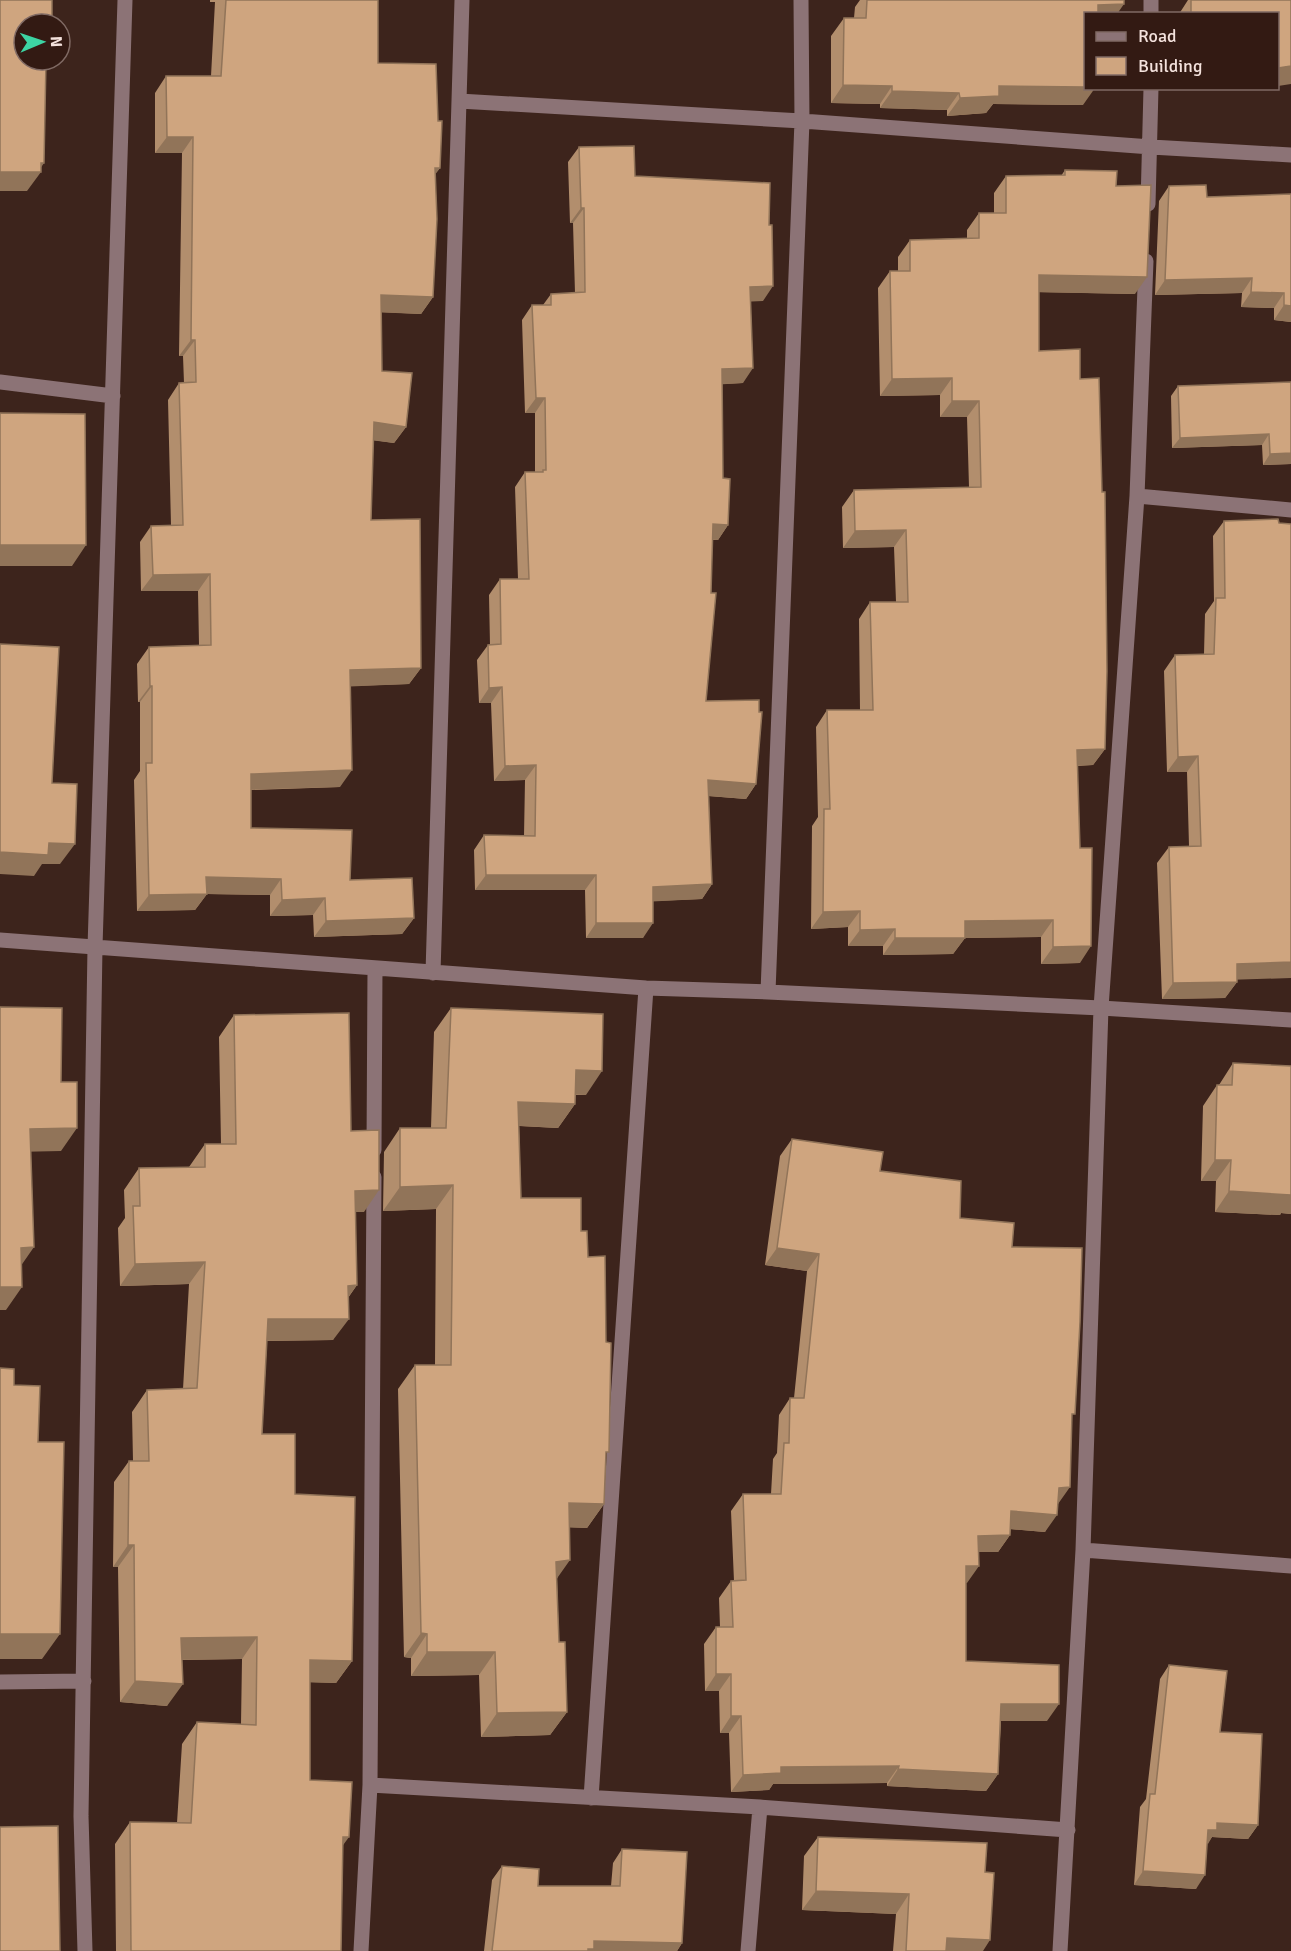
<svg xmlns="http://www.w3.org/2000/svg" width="1291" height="1951" viewBox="0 0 1291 1951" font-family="Signika,sans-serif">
	<rect width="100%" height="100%" fill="#3d241c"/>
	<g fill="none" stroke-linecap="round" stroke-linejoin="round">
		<!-- minor -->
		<path stroke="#8c7376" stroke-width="15" d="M1151 14V0
			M459 101 802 121 1151 147 1291 155
			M1148 204 1151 88
			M0 382 113 396
			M1137 496 1291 510
			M0 940 646 988 768 992 1101 1008 1291 1020
			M433 973 462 0
			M768 992 802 121 801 0
			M374 1150 375 969
			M1083 1550 1291 1566
			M0 1682 84 1681
			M370 1785 760 1807 1068 1830
			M591 1798 646 988
			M85 1951 81 1816 95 947 125 0
			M361 1951 370 1785 374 1177
			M748 1951 760 1807
			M1060 1951 1083 1550 1101 1008 1137 496 1146 261"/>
	</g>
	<!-- wall -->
	<path fill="#b28e6d" d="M210 0H378V63L440 168 435 174 433 297 421 314 381 312 382 371 406 427 394 443 373 440 371 520 421 668 409 684 350 686 340 787 251 790V828L350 880 414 918 402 934 314 937 313 915 270 916V895L207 894 195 910 137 911 134 780 140 771V702H138L137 664 149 647 199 645 198 591H141L140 542 151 526 171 525 168 400 179 383H184L183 356H179L182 153H155V93L166 76H211L215 2H210Z
		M860 0H1124L1086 14 1083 105 993 104 986 113 947 116V110L880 108V104L831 103V36L844 18H854L855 7Z
		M1188 0H1291L1278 14H1179Z
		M579 147 635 176 763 301H751L743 383 722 384 723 478 728 525 718 540H712L706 701 756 784 746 799 708 796 712 884 702 899 653 901 643 938H586L585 890H475L474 850 484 835 524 836 525 780 494 781 491 703H479L477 660 488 645H490L489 595 500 579H518L515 487 525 472H535V413H525L522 320 532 305H543L551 294 575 293 573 223H570L568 162Z
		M1065 170 1116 186 1135 294 1039 292V351L1080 379 1105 749 1093 765 1077 766 1080 963 1041 964V937L965 938 953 954 883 955V946H848V927L811 929 812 826 818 817 816 727 827 710H860L859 619 870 602H896L894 547 843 548 842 507 854 490 969 487 967 417H940V395L880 396 878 288 890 271H898V257L910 240 967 238V230L979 213H994V193L1006 176H1061Z
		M1169 186 1207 197 1291 194V322L1274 320V308L1241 307 1242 293 1155 295 1159 201Z
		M1291 382V464L1263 465 1262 445 1172 448 1171 396 1178 386Z
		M1224 521 1237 982 1225 998 1162 999 1157 863 1169 847 1189 846 1187 772H1167L1164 671 1175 655 1204 654 1205 614 1214 601 1213 536Z
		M451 1008 586 1095H575V1104L558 1128 519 1126 521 1198 581 1231 588 1257 606 1457 604 1504 587 1528 569 1527 557 1579 559 1642 567 1712 550 1735 481 1737 479 1675 411 1676V1658L404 1657 398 1389 415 1365H435L436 1209 383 1211 384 1152 400 1128H431L434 1032Z
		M234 1015 351 1131 364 1212H355L357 1285 348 1298 333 1340 267 1341 262 1434 295 1494 352 1661 336 1683 310 1682V1780L343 1846 341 1951H116L115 1844 130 1822 177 1823 182 1744 197 1722 241 1724 242 1659 182 1660 167 1706 120 1702 118 1567H113L114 1482 129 1461H133L132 1412 147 1390 183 1389 189 1284 120 1286 118 1228 125 1218 124 1190 139 1168 189 1167 205 1144H221L219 1037Z
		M1233 1063 1291 1066V1214L1281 1213 1280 1215 1215 1212 1216 1181H1201L1203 1106 1217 1085H1219Z
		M792 1139 880 1171 960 1218 1012 1247 1072 1418 1058 1504 1045 1532 1010 1529V1535L998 1552H978L966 1583V1661L1047 1721H1001L998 1774 986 1791 887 1786V1783L773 1784 769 1790 731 1792 729 1733H720L719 1691H705L704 1644 716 1627H720L719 1598 731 1581H734L731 1511 743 1494H771L773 1459 777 1453 779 1415 790 1398H794L807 1271 765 1265 780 1156Z
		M1169 1665 1220 1732 1258 1825 1248 1839 1212 1837 1207 1844 1196 1889 1134 1885 1140 1807 1146 1799 1160 1679Z
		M818 1837 985 1872 983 1951H893L896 1914 802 1910 804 1856Z
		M622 1849 682 1943 677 1951H484L492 1880 502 1866 538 1886H611L613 1863Z"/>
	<!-- shaded-wall -->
	<path fill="#917459" d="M1124 4 1117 14H1092L1098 5Z
		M1291 66V84L1278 86V68Z
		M843 85 892 86 880 104 831 103Z
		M999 86 1086 87V88H1095L1083 105 993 104 986 113 947 116 960 98Z
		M892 91 959 93 947 110 880 108Z
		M167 137H193L182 153H155Z
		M41 163H44L38 172H41L27 191H0V172Z
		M435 168H440L428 184Z
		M581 208H584L573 223H570Z
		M1039 275 1147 277 1135 294 1027 292Z
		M1252 278 1242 293 1155 295 1165 280Z
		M773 286 763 301 740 302 750 287Z
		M1251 292 1284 293 1274 308 1241 307Z
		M381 295 433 297 421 314 370 312Z
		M1284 305 1291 306V322L1274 320Z
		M191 340H195L183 356H179Z
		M753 368 743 383 711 385 722 369Z
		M952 378 940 395 880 396 892 379Z
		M536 398H545L535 413H525Z
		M952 401H979L967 417H940Z
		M374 422 406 427 394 443 362 439Z
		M1269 434 1262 445 1172 448 1180 438Z
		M1291 453V464L1263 465 1270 454Z
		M713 524 728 525 718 540 702 539Z
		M906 530 894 547 843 548 855 531Z
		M0 545H86L72 566H0Z
		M210 574 198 591H141L153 575Z
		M421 668 409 684 338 687 350 670Z
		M150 686H152L140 702H138Z
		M502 687 491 703H479L489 688Z
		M1105 749 1093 765 1065 766 1077 750Z
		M1198 756 1187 772H1167L1178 757Z
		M536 765 525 780 494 781 505 766Z
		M352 770 340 787 239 790 251 774Z
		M708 780 756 784 746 799 697 795Z
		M49 843 75 844 60 864H42L34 876 0 874V852Z
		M486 875H596L585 890H475Z
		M206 877 281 879 270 895 207 894 195 910 137 911 149 895Z
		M712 884 702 899 642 902 653 887Z
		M325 898 313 915 270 916 282 900Z
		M860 911 848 927 811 929 823 912Z
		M414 918 402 934 314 937 326 921Z
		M1053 920 1041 937 965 938 953 954 883 955 895 938 965 921Z
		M596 923H653L643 938H586Z
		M895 929 883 946H848L860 930Z
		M1091 946 1080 963 1041 964 1053 947Z
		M1291 962V978L1226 980 1237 964Z
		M1237 982 1225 998 1162 999 1173 983Z
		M576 1070 602 1071 586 1095 560 1094Z
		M518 1102 575 1104 558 1128 502 1125Z
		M77 1128 61 1151 14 1152 30 1129Z
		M1215 1160H1231L1216 1181H1201Z
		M453 1185 436 1209 383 1211 400 1187Z
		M379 1190 364 1212H339L355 1191Z
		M1229 1191 1291 1195V1214L1281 1213 1280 1215 1215 1212Z
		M34 1247 18 1270 21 1248Z
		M777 1248 819 1254 807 1271 765 1265Z
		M205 1262 189 1284 120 1286 135 1264Z
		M357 1285 341 1307 348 1286Z
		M0 1287H22L6 1310H0Z
		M268 1319H349L333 1340 253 1341Z
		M1070 1487 1058 1504 1059 1488Z
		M569 1503 604 1504 587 1528 552 1527Z
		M1011 1511 1057 1515 1045 1532 999 1528Z
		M1010 1535 998 1552H966L978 1536Z
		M128 1545H134L118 1567H113Z
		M570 1560 553 1584 556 1562Z
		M966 1566H979L967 1583H954Z
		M421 1633 427 1634 411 1658 404 1657Z
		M0 1634H60L42 1659H0Z
		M257 1637 242 1659 166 1660 181 1638Z
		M427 1652H495L479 1675 411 1676Z
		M310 1660 352 1661 336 1683 295 1682Z
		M716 1674H731L719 1691H705Z
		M135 1681 183 1684 167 1706 120 1702Z
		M1001 1704H1059L1047 1721H990Z
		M567 1712 550 1735 481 1737 497 1713Z
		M731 1716H741L729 1733H720Z
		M899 1766 887 1783 773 1784 769 1790 731 1792 743 1775 781 1767Z
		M898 1769 998 1774 986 1791 887 1786Z
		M1217 1823 1258 1825 1248 1839 1212 1837 1208 1844V1830Z
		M343 1837H349L333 1859Z
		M1143 1871 1205 1875 1196 1889 1134 1885Z
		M816 1891 909 1894 896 1914 802 1910Z
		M947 1938 990 1940 983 1951H938Z
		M594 1941 682 1943 677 1951H587Z"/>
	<!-- building -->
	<path fill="#cfa57f" stroke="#917459" stroke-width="1.5" d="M0 0H52V24H24V60H46L44 163H41V172H0Z
		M226 0H378V63L436 64 438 121H442L440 168H435L437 219 433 297 381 295 382 371 412 373 406 427 374 422 371 520 420 519 421 668 350 670 352 770 251 774V828L352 830 350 880 412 878 414 918 326 921 325 898 282 900 281 879 206 877 207 894 149 895 146 763H152V686H150L149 647 211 645 210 574 153 575 151 526 183 525 179 383 196 382 195 340H191L193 137H167L166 76H221Z
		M867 0H1124V4L1098 5V14H1086V87L999 86V96L960 98 959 93 892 91V86L843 85 844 18H866Z
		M1191 0H1291V66L1278 68V14H1191Z
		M634 146 635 176 770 183 769 225H772L773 286 750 287 753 368 722 369 723 478 730 479 728 525 713 524 711 593H716L706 701 759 700V712H762L756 784 708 780 712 884 653 887V923H596V875H486L484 835 535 836 536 765 505 766 502 687 489 688 488 645 501 644 500 579H529L525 472H543V470H546L545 398H536L532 305H551V294L585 292 584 208H581L579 147Z
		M1065 170 1117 171 1116 186 1151 185 1147 277 1039 275V351L1080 349V379L1099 378 1102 492H1105L1107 671 1105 749 1077 750 1080 848H1092L1091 946 1053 947V920L965 921V938H895V929L860 930V911L823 912 824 809H830L827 710H873L870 602H908L906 530 855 531 854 490 981 487 979 401H952V378L892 379 890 271H910V240L979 238V213H1006V176L1065 175Z
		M1206 185 1207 197 1291 194V306L1284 305V293L1251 292 1252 278 1165 280 1169 186Z
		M1291 382V453L1270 454 1269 434 1180 438 1178 386Z
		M0 413 85 414 86 545H0Z
		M1278 519 1279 523 1291 524V962L1237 964V982L1173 983 1169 847 1201 846 1198 756 1178 757 1175 655 1214 654 1216 598H1225L1224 521Z
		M0 644 59 647 52 783 77 784 75 844 49 843 48 855 0 852Z
		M0 1007 62 1008 61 1082H77V1128L30 1129 34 1247 21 1248 22 1287H0Z
		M451 1008 603 1014 602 1071 576 1070 575 1104 518 1102 521 1198H581V1231H587L588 1257 605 1256 606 1342 611 1343 609 1452H606L604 1504 569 1503 570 1560 556 1562 559 1642H565L567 1712 497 1713 495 1652H427V1634L421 1633 415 1365H451L453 1185 400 1187V1128H446Z
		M349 1013 351 1131 379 1130V1190L355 1191 357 1285 348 1286 349 1319H268L262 1434H295V1494L355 1497 352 1661 310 1660V1780L352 1782 349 1837H343L341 1951H131L130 1822 191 1823 197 1722 256 1725 257 1637 181 1638 183 1684 135 1681 134 1545H128L129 1461H149L147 1390 197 1388 205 1262 135 1264 133 1206H140L139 1168 205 1167V1144H236L234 1015Z
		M1233 1063 1291 1066V1195L1229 1191 1231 1160H1215L1217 1085H1232Z
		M792 1139 883 1152 880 1171 961 1181 960 1218 1014 1223 1012 1247 1082 1248 1080 1322 1075 1414H1072L1070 1487 1059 1488 1057 1515 1011 1511 1010 1535 978 1536 979 1566H966V1661L1059 1665V1704H1001L998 1774 898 1769 899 1766 781 1767V1773L743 1775 741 1716H731V1674H716V1627H733L731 1581 746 1580 743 1494H781L784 1443H789L790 1398H804L819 1254 777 1248Z
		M0 1368 14 1369V1385L40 1386 38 1442H64L60 1634H0Z
		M1169 1665 1227 1671 1220 1732 1262 1734 1258 1825 1217 1823V1830H1208L1205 1875 1143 1871 1150 1794H1155Z
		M58 1826 60 1951H0V1827Z
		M818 1837 987 1843 985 1872 994 1873 990 1940 947 1938 946 1951H906L909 1894 816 1891Z
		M622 1849 687 1852 682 1943 594 1941V1949H588V1951H492L502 1866 539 1869 538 1886H620Z"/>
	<!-- legend -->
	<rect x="1084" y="12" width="195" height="78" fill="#331a13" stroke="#806a64" stroke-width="1.5"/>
	<rect x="1096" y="32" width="30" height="9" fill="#8c7376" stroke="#806a64" stroke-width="1.5"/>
	<text x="1138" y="42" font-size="18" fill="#f4e2dd">Road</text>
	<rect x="1096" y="57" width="30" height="18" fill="#cfa57f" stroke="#806a64" stroke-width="1.5"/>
	<text x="1138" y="72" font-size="18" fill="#f4e2dd">Building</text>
	<!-- north arrow -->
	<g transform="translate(42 42) rotate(88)"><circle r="28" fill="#331a13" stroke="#806a64" stroke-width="1.5"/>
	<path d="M0-4.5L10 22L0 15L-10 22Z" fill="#3dd4a3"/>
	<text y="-9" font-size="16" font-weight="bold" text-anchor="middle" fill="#f4e2dd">N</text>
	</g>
</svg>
